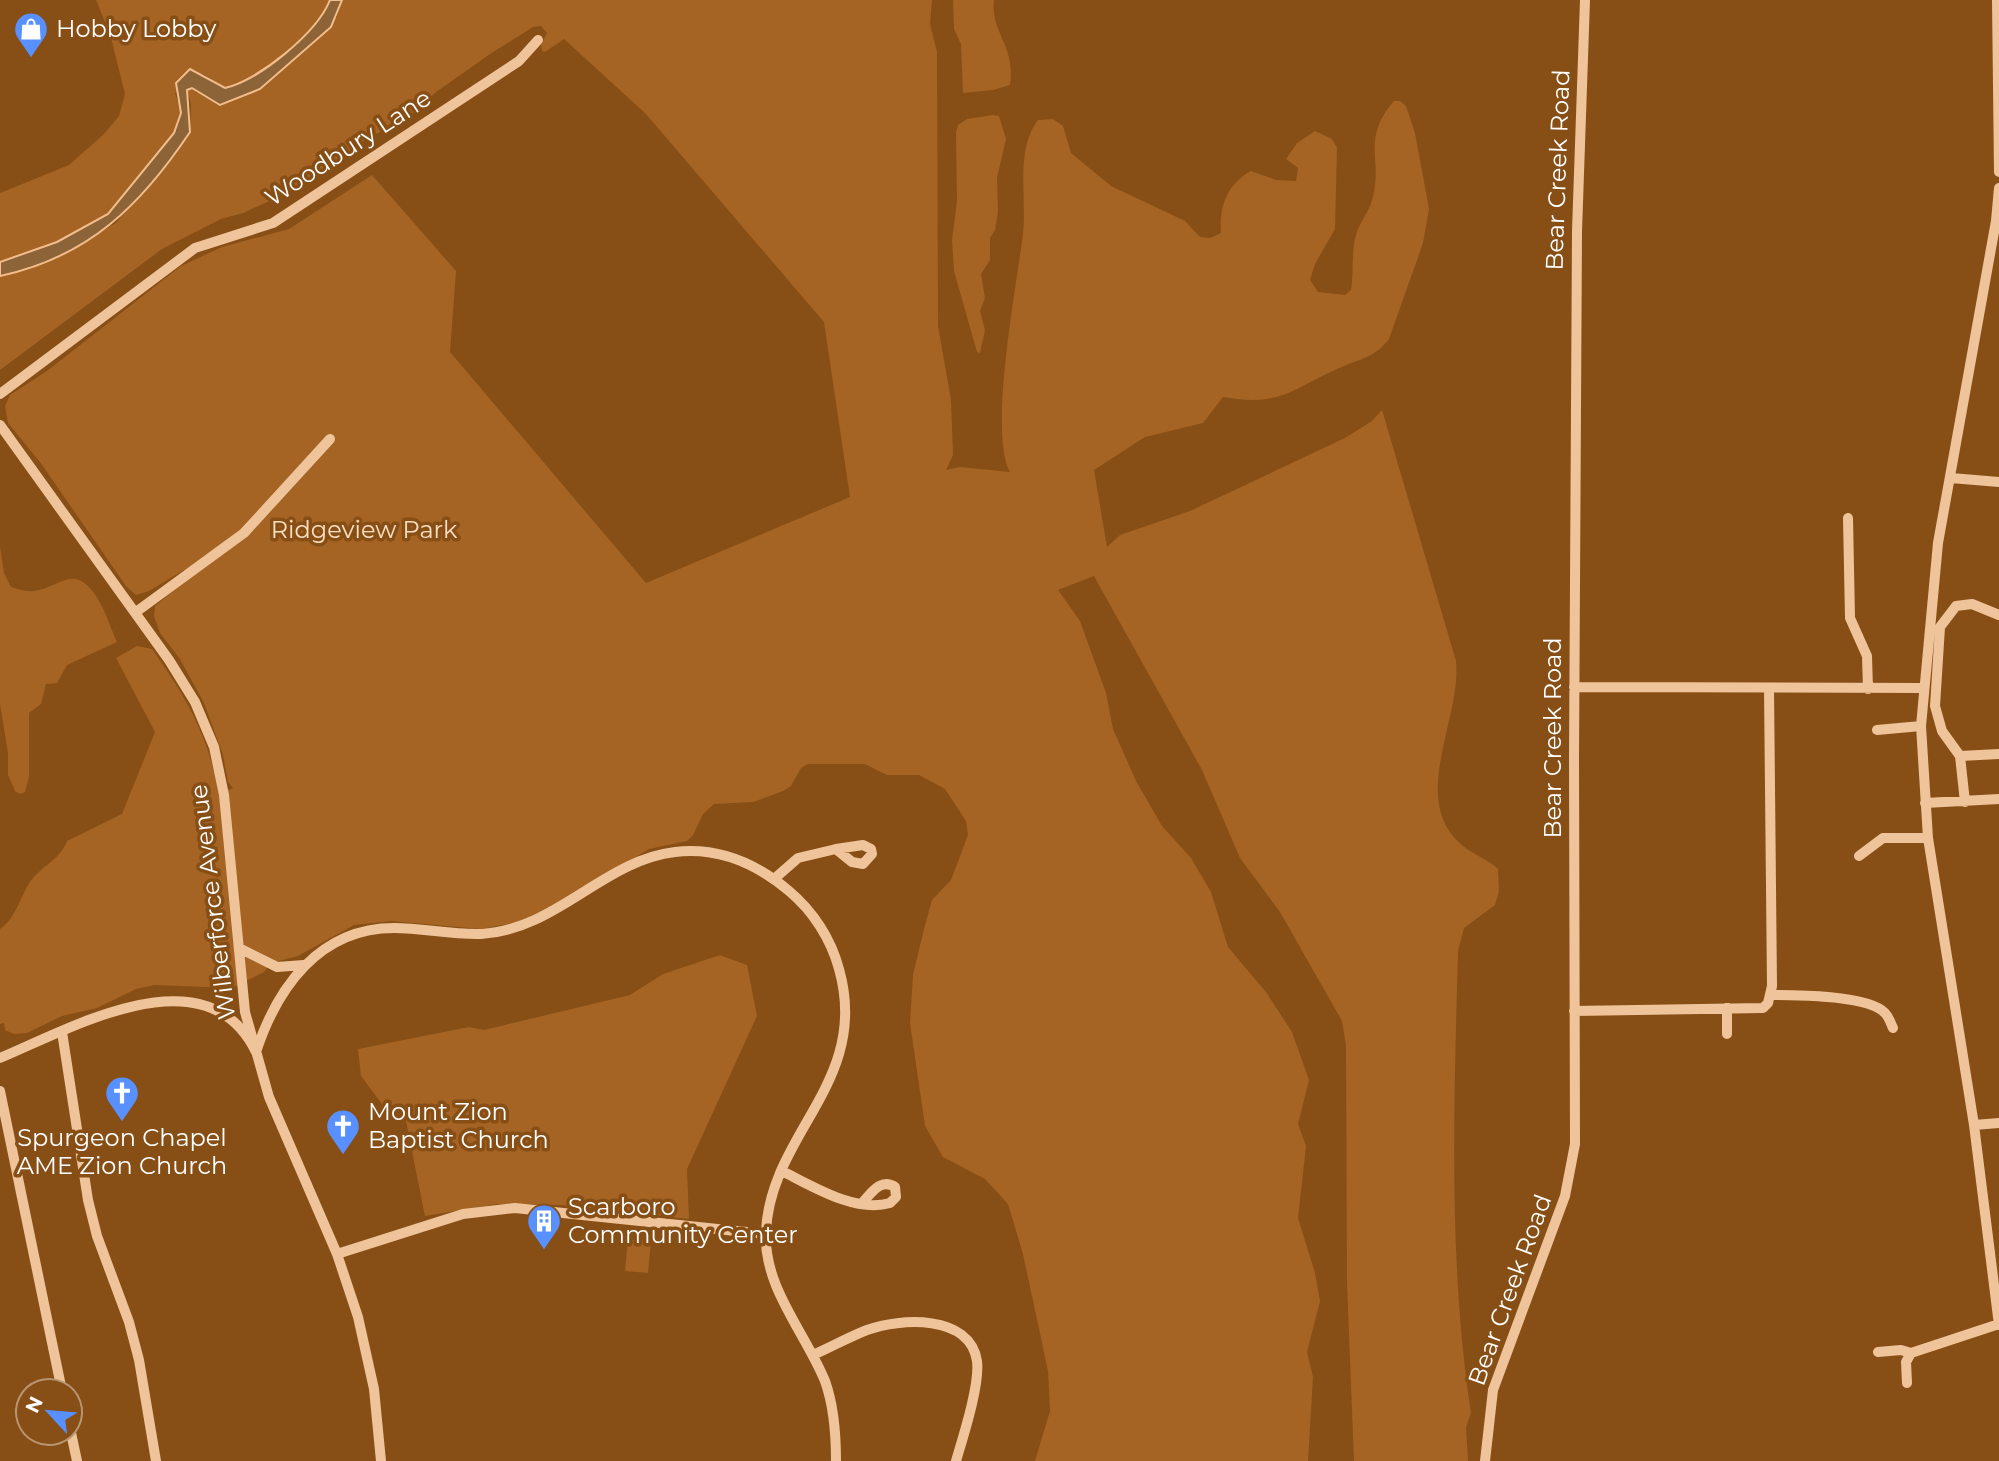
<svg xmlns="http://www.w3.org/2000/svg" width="1999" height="1461" viewBox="0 0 1999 1461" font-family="Montserrat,sans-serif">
	<rect width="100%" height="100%" fill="#874f15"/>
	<!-- green -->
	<path fill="#a56424" d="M96 0H330C317 33 259 80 225 88L203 74 175 93 181 113 174 133 108 214 57 242 0 262V193L69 165 103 135 119 116 125 94 110 34Z
		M342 0H932L930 24 937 52 938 326 951 400 953 455 946 470 960 467 1010 472C988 433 1017 283 1023 234 1027 199 1015 149 1038 120L1053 119 1063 126 1071 153 1111 186 1185 221 1200 237 1210 238 1221 233C1219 207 1227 184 1251 171L1276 180 1296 181 1298 168 1286 159 1297 143 1315 131 1332 139 1337 148 1335 229 1315 264 1310 280 1318 292 1345 295 1351 290C1354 273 1351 252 1356 235 1359 223 1369 212 1372 200 1384 161 1360 140 1394 101H1400L1406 106 1415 133 1429 209 1423 243 1389 339C1375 358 1359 359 1339 368 1290 390 1281 407 1223 397L1203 423 1145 437 1094 470 1107 547 1120 535 1190 511 1345 438 1372 421 1382 410 1456 661C1462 720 1408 799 1462 845 1473 855 1488 859 1498 869L1499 891 1495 905 1464 928 1458 951C1454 1102 1448 1264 1471 1413L1466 1427 1468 1461H1354L1347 1283 1346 1045 1342 1021 1280 912 1240 858 1202 770 1094 576 1058 590 1080 621 1106 693 1113 729 1136 781 1162 826 1191 858 1211 892 1228 947 1266 992 1292 1032 1309 1080 1298 1124 1306 1146 1298 1218 1315 1273 1320 1301 1307 1352 1313 1377 1308 1461H1035L1050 1411 1048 1371 1023 1254 1008 1204 985 1179 943 1157 925 1126 910 1023 913 975 924 929 932 900 951 880 968 835 966 821 945 789 919 775H887L865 764H808L801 768 791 786 783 791 753 802 714 804 703 814 693 835 687 841 649 849 559 904 514 923 480 929 391 921 354 925 298 956 271 963 264 972 232 988 154 985 136 989 97 1008 62 1016 27 1033 14 1034 5 1030 4 1023 0 1024V929C17 918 20 894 33 878 45 864 60 859 67 841L122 814 155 732 116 658 137 646 152 649C186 697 209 736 219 795L233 788 228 782 223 755 204 703 180 659 160 633 154 616 155 606 187 580 184 570 149 591 136 595 126 586 40 462 8 423 5 406 10 395 47 371 181 266 222 247 289 229 372 175 456 271 450 352 646 583 850 497 824 322 646 114 564 39 545 52 542 51 541 45 547 33 541 26 533 27 493 52 436 92 412 114 362 142 298 188 243 213 221 219 162 249 0 370V276L54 258 116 223 190 132 191 104 187 90 192 88 197 93 260 89 337 17Z
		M953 0H994C990 32 1016 45 1010 85L993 90 963 93 961 44 954 29Z
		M993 115 999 116 1006 139 997 178 998 212 995 230 990 238V260L981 274 985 298 980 311 985 330 980 353 977 352 954 271 952 240 957 201 956 133 958 125 967 119Z
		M0 547 4 573 11 587C18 589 25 592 33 591 60 588 73 562 96 596 105 609 110 627 117 642L67 665 57 683 46 684 41 704 29 713V777L25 792 20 794 15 791 8 775V753L0 704Z
		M720 955 747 965 757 1016 687 1169 689 1219 563 1205 497 1204 425 1216 403 1106 382 1104 361 1076 358 1049 469 1027 484 1030 630 995 663 974Z
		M628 1239 651 1241 648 1273 625 1271Z"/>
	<!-- water -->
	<path fill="#8d6338" stroke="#f2bd8c" stroke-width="2" d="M330 0H342L331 27 260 89 220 105 192 88 187 90 190 132C141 205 89 257 0 276V262L57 242 108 214 174 133 181 113 176 83 190 69 225 88C259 80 317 33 330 0Z"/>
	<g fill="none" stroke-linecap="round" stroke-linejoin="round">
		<!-- minor -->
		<path stroke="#efc49a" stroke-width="10" d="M1997 0 1999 172
			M1999 188 1996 221 1938 543 1921 726 1928 838 1974 1125 1999 1123
			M0 394 195 248 273 223 519 61 538 40
			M0 425 169 660 195 702 214 747 224 795 245 1012 269 1097 337 1254 358 1317 374 1389 381 1461
			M1951 478 1999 482
			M1848 518 1850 618 1867 656 1868 689
			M136 612 244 533 330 439
			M1574 687 1923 688
			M1877 730 1921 726
			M1960 756 1999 754
			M1965 802 1960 756 1942 731 1935 706 1940 627 1956 606 1972 604 1999 615
			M1925 803 1999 799
			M863 845 871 849 872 854 863 864 852 862 836 849Z
			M1859 856 1883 838H1928
			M774 879 798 858 836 849
			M239 948 277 967 304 965
			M1770 995C1795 995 1868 995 1885 1013 1889 1017 1891 1024 1893 1028
			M1574 1011 1763 1008 1768 1003 1772 986 1769 688
			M62 1032 88 1200 97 1236 129 1322 139 1360 156 1461
			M1727 1034V1008
			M0 1058C72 1028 207 950 256 1052 277 988 319 928 394 928 423 928 452 935 481 934 556 930 604 860 675 852 718 847 757 864 789 891 813 911 831 939 839 969 871 1082 770 1133 766 1232 763 1287 805 1332 825 1381 834 1406 836 1435 836 1461
			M0 1091 62 1391
			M1974 1125 1999 1325
			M782 1171C812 1186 855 1213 890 1203L896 1197 895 1187C881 1178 872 1192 863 1202
			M337 1254 463 1214 515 1208 765 1234
			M1878 1352 1901 1350 1911 1353
			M813 1355C831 1347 849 1337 867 1330 900 1318 970 1314 977 1361 980 1385 963 1437 956 1461
			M1907 1383 1906 1362 1911 1353 1999 1324
			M70 1428 77 1461
			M1485 1461 1493 1390 1565 1196 1575 1144 1574 759 1577 231 1585 0"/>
	</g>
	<!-- icons -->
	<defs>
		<g id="shop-pin" transform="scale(1.75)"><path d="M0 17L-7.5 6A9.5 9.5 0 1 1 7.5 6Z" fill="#5891ff" stroke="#874f15"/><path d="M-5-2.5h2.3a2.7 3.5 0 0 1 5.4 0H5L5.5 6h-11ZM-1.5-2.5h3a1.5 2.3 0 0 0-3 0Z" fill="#fff"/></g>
		<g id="church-pin" transform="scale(1.75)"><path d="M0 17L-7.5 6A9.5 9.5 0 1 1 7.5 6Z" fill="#5891ff" stroke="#874f15"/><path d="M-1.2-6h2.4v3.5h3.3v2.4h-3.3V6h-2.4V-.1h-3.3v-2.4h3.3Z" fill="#fff"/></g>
		<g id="building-pin" transform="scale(1.75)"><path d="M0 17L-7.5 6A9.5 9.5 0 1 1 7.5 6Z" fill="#5891ff" stroke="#874f15"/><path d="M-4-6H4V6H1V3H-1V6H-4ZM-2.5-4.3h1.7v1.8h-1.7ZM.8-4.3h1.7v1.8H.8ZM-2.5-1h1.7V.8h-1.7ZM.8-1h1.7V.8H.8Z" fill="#fff"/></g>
	</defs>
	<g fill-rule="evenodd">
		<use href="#shop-pin" x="31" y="29"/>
		<use href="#church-pin" x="122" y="1093"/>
		<use href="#church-pin" x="343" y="1126"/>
		<use href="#building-pin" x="544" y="1221"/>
	</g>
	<g text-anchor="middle" stroke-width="7" stroke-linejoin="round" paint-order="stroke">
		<!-- poi labels -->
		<g font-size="24" fill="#fff" stroke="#874f15" text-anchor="start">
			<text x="56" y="37">Hobby Lobby</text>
			<text x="368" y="1120">Mount Zion<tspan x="368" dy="28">Baptist Church</tspan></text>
			<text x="122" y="1146" text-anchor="middle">Spurgeon Chapel<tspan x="122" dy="28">AME Zion Church</tspan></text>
			<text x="568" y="1215">Scarboro<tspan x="568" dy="28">Community Center</tspan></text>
		</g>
		<!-- street labels -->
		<g font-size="24" fill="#fff" stroke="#874f15">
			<text transform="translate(348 148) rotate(-33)" y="8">Woodbury Lane</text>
			<text transform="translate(1558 170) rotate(-88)" y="8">Bear Creek Road</text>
			<text transform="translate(1553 738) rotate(-90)" y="8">Bear Creek Road</text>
			<text transform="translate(213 902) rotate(-97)" y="8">Wilberforce Avenue</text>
			<text transform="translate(1510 1290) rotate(-70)" y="8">Bear Creek Road</text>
		</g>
		<!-- park labels -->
		<g font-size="24" fill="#fbddc0" stroke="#874f15">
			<text x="364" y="538">Ridgeview Park</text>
		</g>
	</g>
	<!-- north arrow -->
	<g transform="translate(49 1412) rotate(296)"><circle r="33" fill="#874f15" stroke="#b79573" stroke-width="2"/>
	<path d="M0-5L12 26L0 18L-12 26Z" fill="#5891ff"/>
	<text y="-10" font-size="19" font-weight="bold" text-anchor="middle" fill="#ffffff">N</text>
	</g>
</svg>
